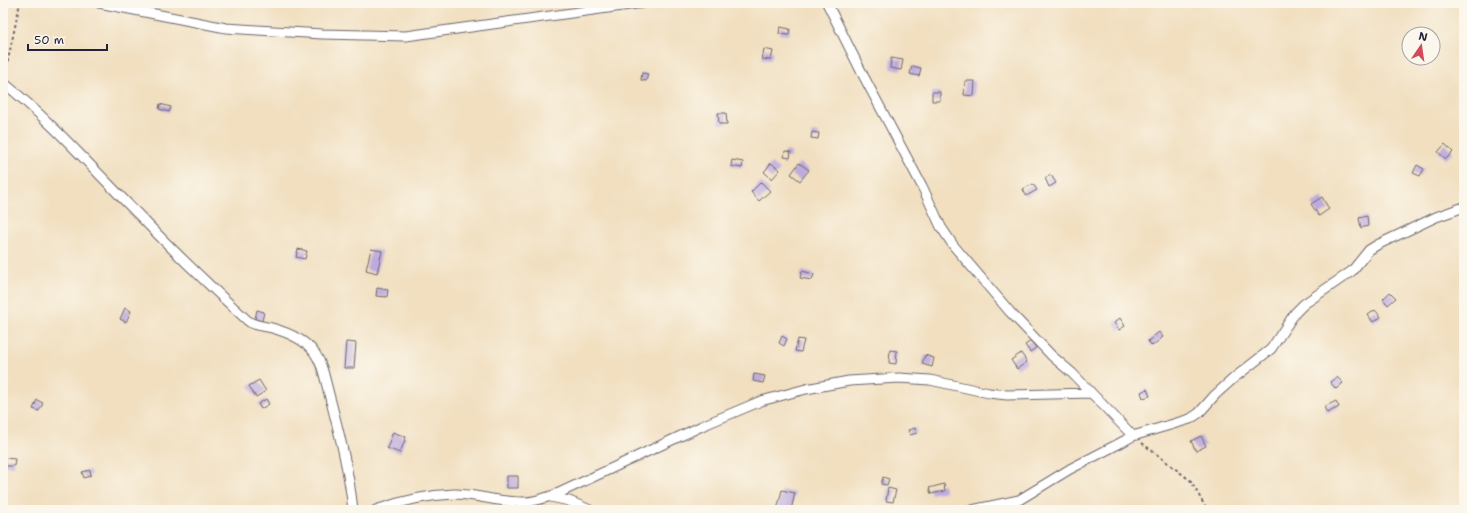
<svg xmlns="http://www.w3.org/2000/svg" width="1467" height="513" viewBox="0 0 1467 513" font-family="'Shantell Sans',sans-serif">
	<rect width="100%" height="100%" fill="#fbf7ec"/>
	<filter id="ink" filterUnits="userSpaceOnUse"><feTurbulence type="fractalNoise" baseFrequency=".025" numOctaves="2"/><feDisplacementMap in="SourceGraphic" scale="8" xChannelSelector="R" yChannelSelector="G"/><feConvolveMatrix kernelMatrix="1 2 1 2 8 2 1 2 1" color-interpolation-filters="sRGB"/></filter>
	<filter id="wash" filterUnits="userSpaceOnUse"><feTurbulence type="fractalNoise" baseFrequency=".012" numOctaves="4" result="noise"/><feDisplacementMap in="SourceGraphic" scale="16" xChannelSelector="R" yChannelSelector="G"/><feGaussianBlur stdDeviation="0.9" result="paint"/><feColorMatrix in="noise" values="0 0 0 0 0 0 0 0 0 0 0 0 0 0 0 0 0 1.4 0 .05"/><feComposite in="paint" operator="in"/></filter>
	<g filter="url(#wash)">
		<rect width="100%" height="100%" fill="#f1dfc0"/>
		<g id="blocks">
			<!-- building -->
			<path fill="#beaadd" d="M780 27 790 29 789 35 779 34Z
				M764 49 773 51 771 60 762 59Z
				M891 58 903 60 901 70 890 68Z
				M912 66 921 68 919 76 910 74Z
				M642 73 648 74 646 81 641 80Z
				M965 81H975L974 96 964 95Z
				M932 92H940V101H932Z
				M160 104 171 107 169 112 159 109Z
				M718 113H726L727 124H719Z
				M812 132 819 133 818 139 811 138Z
				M1445 144 1453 152 1446 159 1438 152Z
				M785 151 791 152 790 158 784 157Z
				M732 160 743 162 742 168 731 166Z
				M771 163 780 170 772 179 764 172Z
				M799 163 809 170 800 181 791 174Z
				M1417 165 1424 169 1420 176 1413 173Z
				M1051 175 1056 183 1049 187 1045 178Z
				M761 182 770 191 759 201 751 192Z
				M1033 184 1037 190 1026 196 1023 189Z
				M1322 197 1329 209 1319 216 1311 204Z
				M1367 216 1368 226 1361 228 1359 218Z
				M298 249 307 251 305 259 296 257Z
				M371 249 382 251 377 273 366 270Z
				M802 271 814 274 812 280 800 278Z
				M377 288 388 290 387 297 376 296Z
				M1390 292 1396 298 1388 305 1383 299Z
				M125 308 131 311 126 322 120 319Z
				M257 310 264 312 262 321 255 319Z
				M1375 310 1381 317 1373 322 1368 315Z
				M1120 318 1125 326 1119 330 1114 323Z
				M1159 332 1163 337 1152 346 1148 341Z
				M782 336 787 339 784 346 779 343Z
				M798 339 804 340 801 352 795 351Z
				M1031 341 1036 348 1030 352 1025 345Z
				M346 342 356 343 354 368H344Z
				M890 350 897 351 896 364 889 363Z
				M1021 353 1027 362 1017 369 1011 360Z
				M925 355 934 358 932 367 922 364Z
				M754 374 765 376 763 383 753 381Z
				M1337 377 1343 383 1336 389 1330 382Z
				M259 380 266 391 256 397 249 386Z
				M1147 389 1150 396 1143 398 1141 392Z
				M266 399 269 404 261 409 258 404Z
				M37 400 43 403 39 411 33 409Z
				M1336 401 1339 407 1327 413 1324 407Z
				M915 428 917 433 910 435 908 430Z
				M393 432 406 437 400 453 387 448Z
				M1201 436 1206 446 1196 451 1191 441Z
				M4 458 15 459 14 466H4Z
				M90 470 91 475 84 478 82 472Z
				M507 476H518V488H507Z
				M883 477 889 479 887 485 881 484Z
				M944 484 945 491 931 494 929 488Z
				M888 488 896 490 893 502 886 501Z
				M782 490 795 493 791 510H777Z"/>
		</g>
	</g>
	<g filter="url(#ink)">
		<use href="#blocks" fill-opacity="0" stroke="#6a646a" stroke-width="1"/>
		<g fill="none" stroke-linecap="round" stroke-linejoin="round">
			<!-- street casing -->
			<g stroke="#6a646a" stroke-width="11">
				<path id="street" d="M99 3 226 28 322 34 406 36 644 3
					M827 3 863 75 922 186 941 227 953 245 1010 312 1052 356 1072 373 1133 436
					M4 83C53 123 94 170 138 214 173 251 210 286 247 320 253 326 264 326 272 328 286 332 305 340 314 352 323 364 325 380 329 394 339 432 349 471 353 510
					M551 497 569 501 590 510
					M376 510C401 501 427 495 454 494 477 494 500 503 524 502 536 502 548 497 559 493L704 425 761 401 806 389 849 381 899 378 930 380 989 393 1007 395 1091 393
					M972 510 1019 500 1070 469 1122 442 1133 436 1190 419 1199 413 1215 395 1234 378 1271 349 1295 313 1304 304 1352 271 1369 250 1377 245 1436 217 1464 207"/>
			</g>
			<!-- path -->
			<path stroke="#6a646a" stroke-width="2" stroke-dasharray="3 3" stroke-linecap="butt" d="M5 74 20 3
				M1142 443 1191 481 1207 510"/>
			<!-- street -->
			<use href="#street" stroke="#fff" stroke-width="9"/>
		</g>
	</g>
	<!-- margin -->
	<rect width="1467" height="513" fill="none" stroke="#fbf7ec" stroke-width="16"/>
	<!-- north arrow -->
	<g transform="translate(1421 46) rotate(13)"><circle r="19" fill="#fbf7ec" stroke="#a4a2a5"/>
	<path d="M0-3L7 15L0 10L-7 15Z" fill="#d1495b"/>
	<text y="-6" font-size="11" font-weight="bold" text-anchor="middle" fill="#22223b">N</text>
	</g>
	<!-- scale -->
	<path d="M28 44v6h79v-6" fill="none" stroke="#22223b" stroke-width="2"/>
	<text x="34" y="44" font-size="12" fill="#22223b" stroke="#fbf7ec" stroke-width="3" paint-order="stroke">50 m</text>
</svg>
